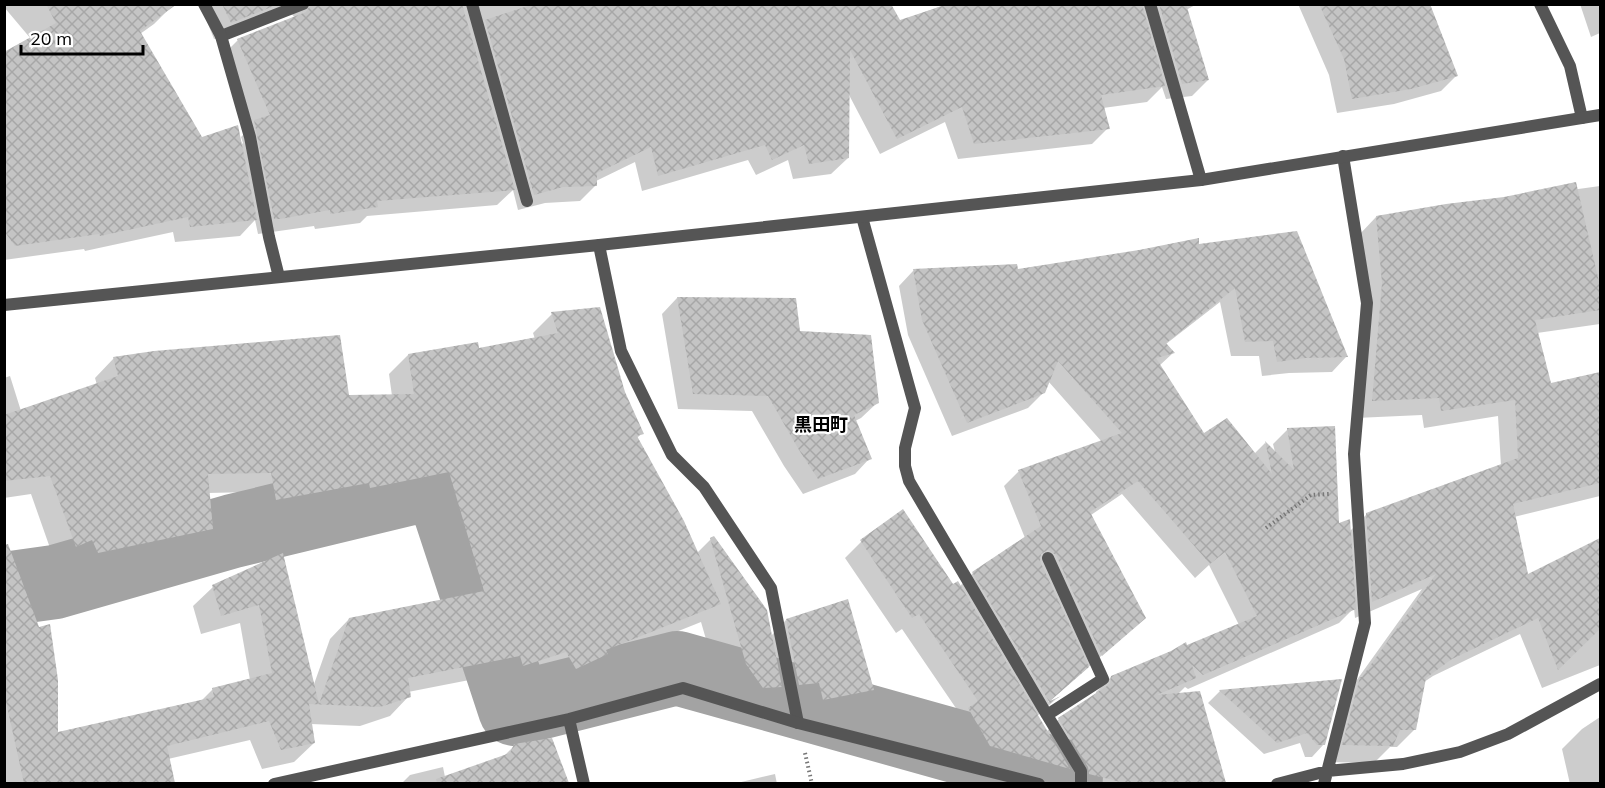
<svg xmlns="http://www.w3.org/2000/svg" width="1605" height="788" viewBox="0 0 1605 788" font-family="Mulish,'Noto Sans JP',sans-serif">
	<defs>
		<pattern id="building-cross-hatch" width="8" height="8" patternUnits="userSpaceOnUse" patternTransform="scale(1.5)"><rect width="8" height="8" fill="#c4c4c4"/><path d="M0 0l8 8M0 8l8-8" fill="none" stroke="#a7a7a7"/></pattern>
	</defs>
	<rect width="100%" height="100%" fill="#fff"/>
	<!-- shadow -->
	<path fill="#0003" fill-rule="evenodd" d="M4 4H167L169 9 154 24 140 34 201 139 241 145 243 143 241 137 252 126 222 56 238 40 295 18 291 13 283 12 214 39 200 4H648L900 21 947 4H1197L1186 10 1208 80 1192 96 1166 99 1162 87 1147 102 1103 108 1108 128 1092 144 958 159 945 122 880 154 848 93V158L831 174 793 179 788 160 756 175 748 160 642 191 635 162 596 181V185L580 201 545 203 518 210 513 190 497 205 367 216 360 223 315 229 314 226 258 234 255 220 240 236 175 242 173 232 85 251 84 249 4 260V54L31 39 4 7Z
		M1298 4H1427L1456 76 1441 91 1394 104 1337 113 1329 75Z
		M1580 4H1600V33L1591 37Z
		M1600 186V324L1537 333 1550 385 1600 373V496L1514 517 1527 577 1596 541 1600 549V665L1542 688 1520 634 1433 676 1424 682 1415 729 1397 747H1390L1374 763 1326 762 1351 688 1422 589 1355 618 1354 608 1339 623 1188 689 1185 687 1177 695 1224 784H1074L1066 770 1051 784 974 762 953 726 962 717 902 629 896 633 845 558 861 542 902 511 953 586H960L973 573 1025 538 1004 486 1019 471 1102 442 1048 381 1044 392 1028 408 952 436 908 335 899 286 913 271 1017 270 1296 233 1346 357 1332 372 1289 373 1262 376 1259 356H1231L1220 302 1166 344 1173 353 1159 366 1203 435 1254 454 1265 443 1275 452 1273 444 1288 429 1337 525 1349 532 1367 514 1501 466 1498 416 1424 428 1422 415 1356 418 1365 301 1359 235 1376 217ZM1122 494 1195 578 1209 565 1239 625 1111 677 1096 692V695L1059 719 1046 732 1037 716 1055 700 1048 702 1145 618 1091 515Z
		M677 298 799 332 877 403 861 418 855 421 870 458 855 474 803 494 784 466 752 411 678 409 662 314Z
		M552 314 623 392 642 433 637 438 697 553 711 539 771 636 786 620 873 689 857 705 807 715 803 699 783 701 780 687 755 712 737 714 721 691 701 622 596 664 587 673 556 687 546 671 504 685 500 674 408 692 409 696 390 716 360 726 311 724 314 743 294 762 262 769 250 740 168 759 173 784H4V604L56 734 200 702 213 689 250 680 240 623 201 634 193 606 213 587 282 555 313 687 330 639 349 619 461 597 430 490 351 506 350 501 257 518 252 492 208 493 211 528 191 547 79 571 72 559 56 565 31 494 4 498V378L10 376 21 411 97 385 95 378 114 358 347 397 392 396 389 374 408 355 478 350 535 339 533 333Z
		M1340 680 1324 744 1312 757H1305L1300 743 1264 754 1208 703 1220 691Z
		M1600 717V784H1570L1562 749 1582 729Z
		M551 740 567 784H401L410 775 443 767 445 777 503 757 515 745Z
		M775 774 777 784H733Z"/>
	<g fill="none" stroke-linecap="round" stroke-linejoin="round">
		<!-- river -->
		<path stroke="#a3a3a3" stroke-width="74" d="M4 589 55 582 233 531 440 481 515 709 677 668 1066 777"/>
	</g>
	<!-- building -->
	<path fill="url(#building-cross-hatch)" d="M46 4H177L140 31 202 137 238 125 257 220 190 227 188 217 100 236 99 234 15 246 4 231V52L56 23Z
		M222 4H279L231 23Z
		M311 4H462L515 190 377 201 378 207 330 214V210L280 219H274L254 120 270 115 237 39 306 12Z
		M534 4H891L900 20 948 4H1142L1165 86 1101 95 1110 129 974 144 962 107 897 139 850 50 849 158 809 164 804 145 772 160 765 145 658 176 651 147 597 173V186L563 187 534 195 485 20Z
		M1159 4H1186L1209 80 1182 84Z
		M1319 4H1430L1458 76 1411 89 1352 99 1344 59Z
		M1576 182 1600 286V310L1535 320 1551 383 1600 372V483L1513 504 1528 574 1600 538V629L1558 670 1538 618 1452 659 1426 678 1416 730H1400L1393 746 1342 745 1360 677H1362L1436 574 1372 602 1366 513 1518 458 1515 400 1441 411 1439 398 1372 401 1382 283 1376 216 1446 204 1504 197Z
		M1297 231 1348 357 1305 358 1277 362 1273 341 1245 342 1235 288 1166 343 1175 353 1156 358 1204 433 1227 418 1272 474 1265 441 1294 470 1287 428 1335 426 1339 523 1350 519 1356 609 1203 675 1192 665 1196 678 1157 695 1200 691 1226 783H1124L1089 774 1088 767 1058 718 1107 686 1110 683 1111 676 1171 651 1186 642 1187 645 1257 616 1225 552 1210 564 1138 481 1090 512 1146 618 1102 656 1056 555 1048 550 1041 554 1040 561 1089 667 1050 701 1061 696 1050 703 972 572 1041 526 1018 470 1122 433 1058 361 1045 393 967 423 922 320 913 269 1017 264 1018 269 1139 250 1199 238V244Z
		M677 297 796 298 800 331 871 335 879 403 854 415 872 459 818 479 799 450 768 396 693 394Z
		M600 307 625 392 644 434 637 436 684 521 721 604 606 650 608 654 576 669 566 652 523 666 520 656 408 678 411 697 380 707 309 704 315 743 281 750 269 721 167 746 175 783H24L4 693V545L8 544 39 627 50 624 58 680V732L214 697 212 688 272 673 259 605 221 616 212 585 283 553 319 704 349 618 484 591 449 472 370 488 369 483 276 500 271 473 208 474 213 529 98 553 92 540 76 547 50 476 4 481V415L118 376 113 357 154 351 340 335 349 395 414 394 408 354 478 342 479 348 558 333 551 312Z
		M903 509 953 584 958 581 1070 769 990 746 968 708 978 701 919 614 912 618 860 540Z
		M714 536 767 610 782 687 763 688 746 664 710 538Z
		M848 599 874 690 823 700 819 683 799 685 786 619Z
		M1342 679 1325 745H1317L1307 733 1277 743 1219 690Z
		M552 738 569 783H437L436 779 510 753 514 744Z"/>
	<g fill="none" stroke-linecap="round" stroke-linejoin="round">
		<!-- path -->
		<path stroke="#777" stroke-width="4" stroke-dasharray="1.5 3" stroke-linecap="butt" d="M1266 528 1311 495 1329 494
			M805 753 812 784"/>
		<!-- service -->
		<path stroke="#555" stroke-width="12" d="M472 4 527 201
			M1150 4 1201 180
			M221 36 303 4
			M862 217 915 408 905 448V466L909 481 1047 715
			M599 245 621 351 672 455 704 487 771 588 798 723
			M1048 558 1103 679 1047 715 1081 771V784"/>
		<!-- minor -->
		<path stroke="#555" stroke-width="12" d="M204 4 221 36 250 137 269 237 279 277
			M1540 4 1570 66 1582 118
			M569 719 584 784
			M274 784 569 719 683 688 798 723 1039 784
			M1277 784 1327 771 1403 764 1460 752 1508 734 1600 684
			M1324 784 1365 623 1354 454 1367 303 1343 156"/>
		<!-- tertiary -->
		<path stroke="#555" stroke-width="12" d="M4 305 599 245 1201 180 1600 115"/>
	</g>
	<g text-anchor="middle" stroke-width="4.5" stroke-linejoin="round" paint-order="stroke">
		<!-- quarter labels -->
		<g font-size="18" font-weight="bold" fill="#000" stroke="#fff">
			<text x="821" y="431">黒田町</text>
		</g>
	</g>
	<!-- border -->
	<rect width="1605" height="788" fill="none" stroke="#000000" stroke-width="12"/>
	<!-- scale -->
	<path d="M21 45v9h122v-9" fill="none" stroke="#000000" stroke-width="3"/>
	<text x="30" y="45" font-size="18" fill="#000000" stroke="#ffffff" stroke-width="4.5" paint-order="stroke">20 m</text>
</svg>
